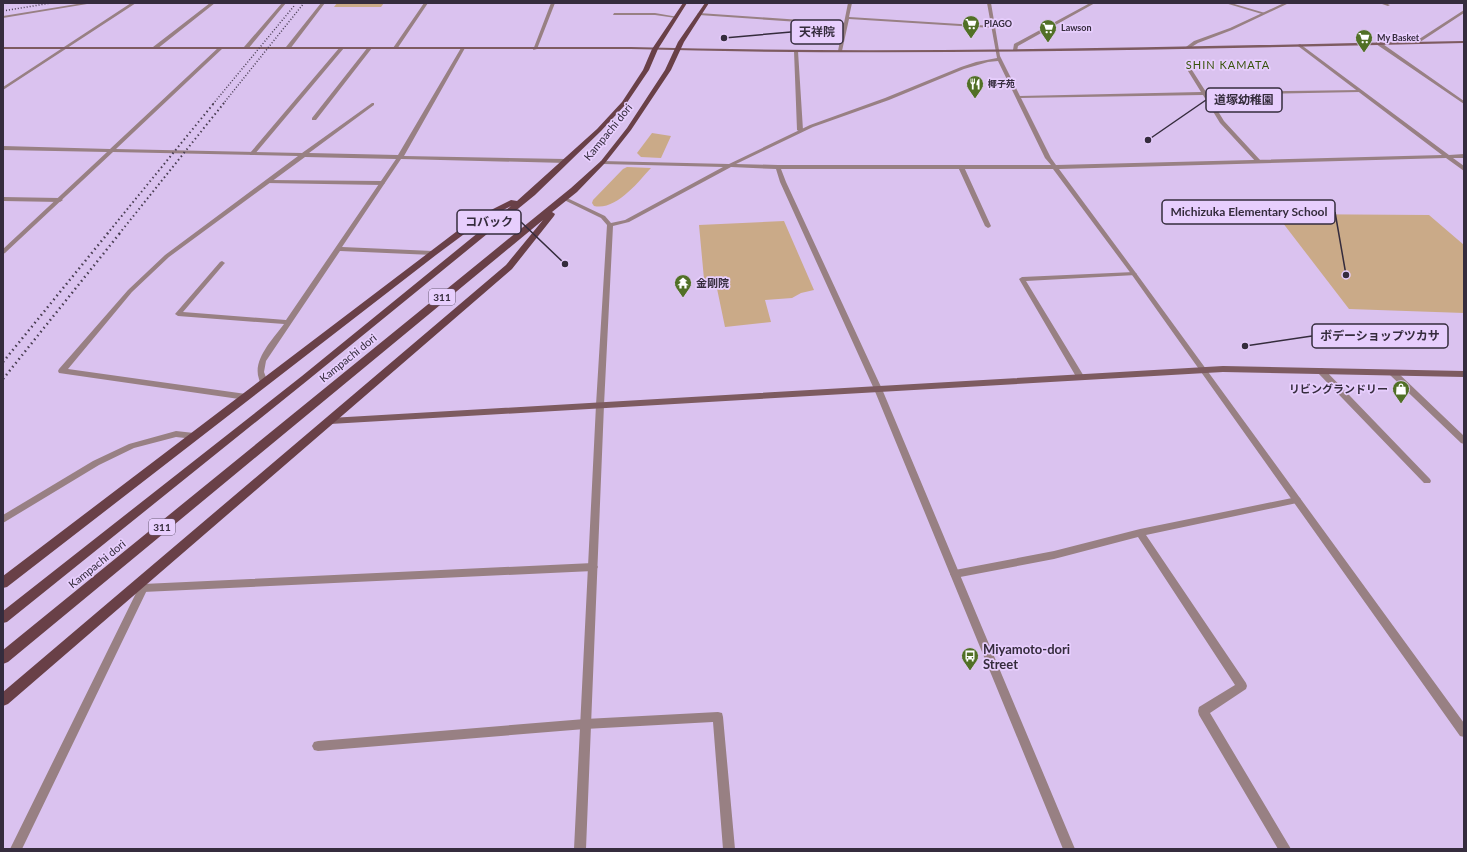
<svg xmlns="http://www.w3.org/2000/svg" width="1467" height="852" viewBox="0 0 1467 852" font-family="Lato,'Noto Sans JP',sans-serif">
	<rect width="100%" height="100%" fill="#dac2ef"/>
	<!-- green -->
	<path fill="#caaa88" d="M337 3H384L381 7H334Z
		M652 133 671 136 661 158 641 157 637 153Z
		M627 167 651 168C638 182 616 211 594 206L592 203 593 200 623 169Z
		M1276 214 1429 215 1464 245V313L1349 309Z
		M784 221 814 290 801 293 792 298 765 300 771 322 725 327 715 279H704L699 225Z"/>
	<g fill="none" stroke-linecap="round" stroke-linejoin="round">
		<!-- lane -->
		<path fill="#988083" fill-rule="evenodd" d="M848 3H852L849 17 992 26 994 27 992 28 849 19 842 51 840 52 838 51 843 25 699 15 697 14 699 13 844 23Z
			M1225 3H1231L1265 13 1262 14Z
			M1379 3H1385L1390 5 1388 6Z
			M614 13H655L678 17 676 18 655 15H613Z
			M1376 42H1380L1464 101V104L1376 44Z
			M340 47 344 48 254 155H250V153Z
			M368 47 372 48 316 120H312V118Z
			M796 50 798 51 803 130 800 132 797 130 794 51Z
			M1188 70H1192L1206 92 1360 90 1362 91 1360 92 1208 95 1224 121 1261 161V163H1257L1220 123 1203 95 1019 98 1017 97 1019 96 1201 92 1188 71Z
			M959 166 964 167 991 226 990 227 988 228 985 226 958 167Z
			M268 180 382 181 385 183 382 185 266 183V181Z
			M3 197 60 198 63 200 60 202 3 201Z
			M1134 272 1137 274 1136 275 1026 281 1085 378 1084 380H1078L1019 279 1022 277Z
			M1321 368 1324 369 1430 479 1431 481 1430 483H1424L1318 373 1317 371Z
			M1393 370 1396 371 1464 436V444L1461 443 1390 375 1389 373Z
			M1297 497 1300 498 1301 500 1300 502 1297 503 1146 535 1246 683 1247 686 1246 689 1210 713 1291 849H1278L1199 715 1198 711 1199 707 1235 685 1138 537 1054 559 955 578 952 577 950 574 952 571 955 570 1054 551 1140 529Z
			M593 563 596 564 598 567 596 570 593 571 143 592 140 591 138 588 140 585 143 584Z
			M718 712 722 713 723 717 735 849H723L713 722 585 729 318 751 314 750 312 746 314 742 318 741 585 719Z"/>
		<!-- street -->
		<path fill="#988083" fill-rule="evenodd" d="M83 3H93L3 18V16Z
			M131 3H136L3 90V87Z
			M210 3H215L157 49H153V47Z
			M282 3H286L248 49H244V47Z
			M321 3H325L290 49H286V47Z
			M424 3H428L397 49H393V48Z
			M551 3H555L537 49 533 50Z
			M987 3H991L1000 56 1051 158 1056 165 1442 155 1298 46V45L1300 44 1449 155 1464 154V158H1453L1464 166V171L1446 158 1059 169 1136 273 1464 723V737L1460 736 1132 275 1053 169H781L786 182 882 389 1075 849H1063L874 389 780 182 776 169 731 167 629 222 613 226 604 405 586 849H574L596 405 607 225 601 218 560 198 565 197 605 216 611 223 625 220 723 167 603 164 600 162 601 161 729 164 810 125 885 98 961 67 976 62 997 58ZM998 61 1045 158 1051 165H778L736 164 813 127 889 100 964 69 988 62Z
			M1090 3H1095L1018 46 1017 51 1013 50 1014 44Z
			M1284 3H1289L1232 30 1198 43 1190 48 1186 47 1194 41 1230 28Z
			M1464 10V13L1417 44 1413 43Z
			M219 47 223 48 116 149 302 153 372 103H374V105L309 153 398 155 461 48 463 47 465 48 404 156 566 159 569 161 566 163 401 159 342 247 433 251 436 253 433 255 340 251 266 361 264 372 268 383 264 386C260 384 260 383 259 379 252 360 273 339 284 324L178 316 175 314 220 262 222 261 225 263 224 264 183 312 286 320 396 159 305 157 169 257 132 292 68 369 246 394 249 395 250 397 249 399 246 400 59 373 58 371 59 369 128 290 165 255 298 156 113 152 5 253 3 254V249L107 152 3 150V146L110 149Z
			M176 431 194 433 198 436 194 439 176 437 134 448 99 465 3 523V515L93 461 129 444Z
			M139 581 146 585 148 588 22 849H10L138 589 134 585 136 582Z"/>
		<!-- secondary -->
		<path fill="#7d5b60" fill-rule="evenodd" d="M1464 41V43C1186 49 909 57 631 49H3V47H631C909 55 1186 46 1464 41Z
			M1223 366 1464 371V377L1223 372 330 424 326 421 330 418Z"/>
		<!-- primary -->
		<path fill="#694047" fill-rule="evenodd" d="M683 3H687L658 49 649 70 626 104 601 131 535 195 308 380 7 622 3 623V611L302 376 511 206 479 223 436 255 7 587 3 588V576L473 219 511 200 517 201 597 129 622 102 643 70 652 49Z
			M705 3H709L684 42 671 70 631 130 605 163 577 192 552 212 555 214 554 216 512 269 8 704 3 706V692L506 265 543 220 8 662 3 664V650L571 188 601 161 627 128 665 70 678 42Z"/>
		<!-- rail-far2 -->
		<path stroke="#483d51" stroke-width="1.5" stroke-dasharray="1 2" stroke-linecap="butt" d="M3 11 51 3
			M213 104 294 6
			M223 104 304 3"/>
		<!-- rail-far1 -->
		<path stroke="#483d51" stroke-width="2" stroke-dasharray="1.5 3" stroke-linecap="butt" d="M107 234 214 103
			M119 234 224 103"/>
		<!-- rail -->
		<path stroke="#483d51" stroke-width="2.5" stroke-dasharray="1.5 3.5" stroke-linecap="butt" d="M3 362 108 233
			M3 379 120 233"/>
	</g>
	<!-- icons -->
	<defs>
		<g id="supermarket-pin" transform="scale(0.9)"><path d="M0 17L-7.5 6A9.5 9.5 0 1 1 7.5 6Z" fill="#517026" stroke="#e7cefd"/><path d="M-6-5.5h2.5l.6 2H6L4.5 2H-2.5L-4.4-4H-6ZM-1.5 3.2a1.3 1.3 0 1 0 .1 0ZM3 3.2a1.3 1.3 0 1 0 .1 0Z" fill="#fff"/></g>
		<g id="restaurant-pin" transform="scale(0.9)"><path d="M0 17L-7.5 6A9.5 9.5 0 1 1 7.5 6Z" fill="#517026" stroke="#e7cefd"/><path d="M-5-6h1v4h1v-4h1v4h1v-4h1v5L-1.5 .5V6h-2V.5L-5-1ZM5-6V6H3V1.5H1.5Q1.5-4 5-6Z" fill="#fff"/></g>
		<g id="temple-pin" transform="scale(0.9)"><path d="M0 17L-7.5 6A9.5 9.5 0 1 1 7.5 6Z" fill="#517026" stroke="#e7cefd"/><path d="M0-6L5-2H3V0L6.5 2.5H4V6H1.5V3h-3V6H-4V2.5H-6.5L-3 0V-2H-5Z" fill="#fff"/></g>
		<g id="shop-pin" transform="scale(0.9)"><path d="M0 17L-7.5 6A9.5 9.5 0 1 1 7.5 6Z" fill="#517026" stroke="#e7cefd"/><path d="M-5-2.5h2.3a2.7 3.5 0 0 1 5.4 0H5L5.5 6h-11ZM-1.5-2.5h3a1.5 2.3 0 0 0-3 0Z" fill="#fff"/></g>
		<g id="bus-pin" transform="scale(0.9)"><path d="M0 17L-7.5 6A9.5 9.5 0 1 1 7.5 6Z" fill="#517026" stroke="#e7cefd"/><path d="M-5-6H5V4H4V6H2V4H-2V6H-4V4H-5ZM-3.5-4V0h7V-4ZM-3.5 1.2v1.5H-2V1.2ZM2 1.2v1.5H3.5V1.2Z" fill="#fff"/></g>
	</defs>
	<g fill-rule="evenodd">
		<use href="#supermarket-pin" x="971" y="24"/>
		<use href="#supermarket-pin" x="1048" y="28"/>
		<use href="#supermarket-pin" x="1364" y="38"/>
		<use href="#restaurant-pin" x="975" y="84"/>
		<use href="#temple-pin" x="683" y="283"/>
		<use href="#shop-pin" x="1401" y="389"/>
		<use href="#bus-pin" x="970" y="656"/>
	</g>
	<g text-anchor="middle" stroke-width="3.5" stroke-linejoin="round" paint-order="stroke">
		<!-- far-poi labels -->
		<g font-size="9" font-weight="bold" fill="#352c3d" stroke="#e7cefd" text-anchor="start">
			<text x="984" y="27">PIAGO</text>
			<text x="1061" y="31">Lawson</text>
			<text x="1377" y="41">My Basket</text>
			<text x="988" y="87">椰子苑</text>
		</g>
		<!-- shield labels -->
		<g fill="#e7cefd" stroke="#6a5d77" stroke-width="1">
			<rect x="429" y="289" width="26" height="16" rx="3"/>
			<rect x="149" y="519" width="26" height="16" rx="3"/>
		</g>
		<g font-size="10" font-weight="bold" fill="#352c3d">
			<text x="442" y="301">311</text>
			<text x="162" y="531">311</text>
		</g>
		<!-- far-quarter labels -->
		<g font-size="11" letter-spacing="1" fill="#38530c" stroke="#e7cefd">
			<text x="1228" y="69">SHIN KAMATA</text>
		</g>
		<!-- street labels -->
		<g font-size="11" fill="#352c3d" stroke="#e7cefd">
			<text transform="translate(608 132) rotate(-51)" y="4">Kampachi dori</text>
			<text transform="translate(348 358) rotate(-39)" y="4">Kampachi dori</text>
			<text transform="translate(97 564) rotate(-39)" y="4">Kampachi dori</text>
		</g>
		<!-- poi labels -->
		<g font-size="11" font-weight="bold" fill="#352c3d" stroke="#e7cefd" text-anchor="start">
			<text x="696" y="287">金剛院</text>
			<text x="1388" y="393" text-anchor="end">リビングランドリー</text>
		</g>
		<!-- near-poi labels -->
		<g font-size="13" font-weight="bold" fill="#352c3d" stroke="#e7cefd" text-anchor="start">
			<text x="983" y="654">Miyamoto-dori<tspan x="983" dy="15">Street</tspan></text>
		</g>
	</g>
	<!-- callouts -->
	<path fill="none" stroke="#352c3d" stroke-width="1.5" d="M724 38L791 32M1148 140L1206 100M1346 275L1335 212M565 264L521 222M1245 346L1312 336"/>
	<g fill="#352c3d" stroke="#e7cefd" stroke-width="1.5">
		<circle cx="724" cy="38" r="4"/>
		<circle cx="1148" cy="140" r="4"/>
		<circle cx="1346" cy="275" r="4"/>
		<circle cx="565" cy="264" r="4"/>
		<circle cx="1245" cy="346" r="4"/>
	</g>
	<g fill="#e7cefd" stroke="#352c3d" stroke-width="1.5">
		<rect x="791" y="20" width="52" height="24" rx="4"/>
		<rect x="1206" y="88" width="76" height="24" rx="4"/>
		<rect x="1162" y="200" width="173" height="24" rx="4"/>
		<rect x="457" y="210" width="64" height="24" rx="4"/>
		<rect x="1312" y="324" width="136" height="24" rx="4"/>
	</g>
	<g font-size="12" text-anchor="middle" font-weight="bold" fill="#352c3d">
		<text x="817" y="36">天祥院</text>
		<text x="1244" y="104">道塚幼稚園</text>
		<text x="1249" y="216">Michizuka Elementary School</text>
		<text x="489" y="226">コバック</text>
		<text x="1380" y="340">ボデーショップツカサ</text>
	</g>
	<!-- border -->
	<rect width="1467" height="852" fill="none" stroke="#352c3d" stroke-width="8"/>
</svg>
